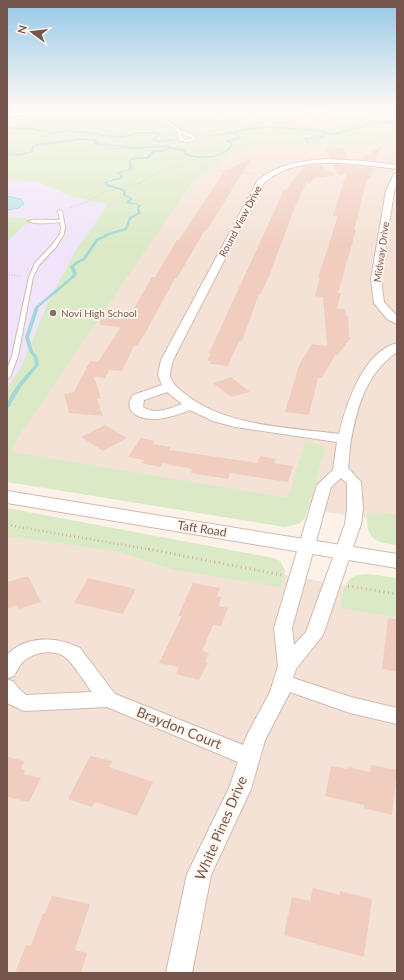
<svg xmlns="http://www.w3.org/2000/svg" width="404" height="980" viewBox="0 0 404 980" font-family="Lato,sans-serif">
	<rect width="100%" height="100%" fill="#fcf2e8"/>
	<!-- residential -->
	<path fill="#f4e2d6" d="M249 108H397V114L333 127 238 124Z
		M397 139V523L7 462V445L193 181 238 152 256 146 379 145Z
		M7 525 397 595V973H7Z"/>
	<!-- education -->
	<path fill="#efe4f9" d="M7 165 193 181 7 444Z"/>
	<!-- green -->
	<path fill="#daeac6" d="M7 108H249L238 124 333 127 397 114V139L379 145 256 146 238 152 193 181 18 437 11 452 288 498 305 441C313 442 319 444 325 449L324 453 305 518 298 524 285 527 7 482V388L21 367 47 305 75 252 97 221 107 204 73 197 36 181 7 180Z
		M7 217 32 219 7 241Z
		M7 508 274 558 280 561 285 570 281 588 263 584 175 570 115 551 7 536Z
		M389 513 397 515V545C373 542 367 539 367 514Z
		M368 574 397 578V618L340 608C344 588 344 574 368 574Z"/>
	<!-- water -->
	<path fill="#bce6e6" stroke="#a3d7d8" d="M7 196 21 199 24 204 19 208 7 210Z"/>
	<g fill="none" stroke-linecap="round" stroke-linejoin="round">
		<!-- stream -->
		<path fill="#a3d7d8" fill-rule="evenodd" d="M188 108H192L216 111 221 116H219L215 113Z
			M397 120V122L376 124 334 135 313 131 268 128 247 130 234 133 237 134 241 137V139L229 141 233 144C232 149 228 151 224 153 212 160 198 159 185 155L183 151 171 149 162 152H155L148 159H136L131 160 132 169 120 173 123 175 122 179 107 182 108 184 126 190 125 194 133 199 130 202 141 205 139 209 141 213 131 219 127 230 110 235 98 241 85 260 77 264 74 267 77 273 75 277 39 307 29 337 33 351 38 358 39 365 21 387 9 407 7 408C7 394 26 375 35 365L34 358 29 351 25 337 35 307 72 276 73 273 70 267 75 262 83 258 96 239 108 233 125 228 129 217 138 213 137 209 138 205 127 203V201L130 199 123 195V191L106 186 104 182 120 177 121 175 117 173 130 169 129 160C134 156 140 158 146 157L153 150H162L169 148 167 147 135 149 95 144 94 143 95 141 81 140 38 146 34 147 33 152 20 156 7 155V153L20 154 31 151 32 146 36 144 81 138 98 140 97 143 135 147 167 145 172 147 185 149 187 154C200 158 224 159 231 144L226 142V140L238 138 235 135 231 134 206 137 207 135 227 133 247 128 268 126 313 129 334 133 376 122Z
			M7 127 34 128 50 132 64 130 86 131 115 136H123L138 132H158L161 134 155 140H161L174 139 175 140 161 142 152 141V139L158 134H138L123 138H115L86 133 64 132 50 134 34 130 7 129Z
			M325 134H327L322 138 307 139 309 143 308 144 304 138 321 136Z"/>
	</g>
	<!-- building -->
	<path fill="#f1cdc0" d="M382 146 376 161 361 159Z
		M343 148 349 159 330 158 325 149Z
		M251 159 207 230H205L177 278H175L147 330 137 346H134L122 371 109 370 105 378 94 377 101 398 97 399 103 416 69 413 64 394 74 392 90 361 98 362 121 327 100 325 101 313 130 315 152 277H155L177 240H179L225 170Z
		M333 164 374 168 369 179H367L354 230H356L338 293H341L337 309H345L346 316H348L349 337H351L338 355H335L322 378H318L309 415 285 412 299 365 312 344 327 346 323 297 315 296 320 278H318L338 216H333L346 174 338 175Z
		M320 165 335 175 314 178 310 184 306 183 290 218H291L269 276 261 294H259L242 341H239L228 366 210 364 211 361H207L211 353H209L284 190H286L304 166Z
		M231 377 250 392 231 397 213 383Z
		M105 425 127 438 103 451 81 437Z
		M141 438 155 441 153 444 171 447 169 450 257 463 260 456 276 459 274 463 293 466 288 482 230 473 228 479 191 473 192 469 162 463 160 467 142 463 144 460 128 457Z
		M28 576 41 602 19 609 17 605 7 609V582Z
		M88 578 136 589 123 614 74 603Z
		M193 583 220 588 217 596 222 597 218 606 228 608 221 626 213 625 202 651 209 653 205 662H208L199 680 176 674 179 667 159 663 182 616H178Z
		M388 618 397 619V672L382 669Z
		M90 756 112 761 109 767 153 782 137 816 95 802 92 807 68 799Z
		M7 757 24 761 21 769 25 770 24 774 41 778 29 802 7 797Z
		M371 765 397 770 392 815 364 808V805L325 796 331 766 348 769V767L370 772Z
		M313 888 340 895V891L372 899 364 957 284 935 292 897 310 901Z
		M52 896 90 904 75 950 87 953 81 973H15L26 945 31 946 43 913H45Z"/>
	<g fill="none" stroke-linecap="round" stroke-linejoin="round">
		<!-- service casing -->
		<g stroke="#d0bab0" stroke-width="2">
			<path id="service" d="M38 108H42L24 115 7 116V114L24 113Z
				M146 108H149L180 130 194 136 196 140 186 142 179 140 177 131ZM181 133 192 138V139L186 140 182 138Z
				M60 210 62 211 65 227 64 234 56 247 39 265 33 277 18 356 10 377 7 379V369L12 356 29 277 35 263 52 245 60 234 61 227 60 222C50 223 37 225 28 221 33 219 52 220 60 220L58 211Z"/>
		</g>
		<!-- minor casing -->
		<g stroke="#d0bab0" stroke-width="2">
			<path id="minor" d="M302 108 319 110 331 108C324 116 314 114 305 111Z
				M326 159 364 161 397 165V169C361 165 310 155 277 174 272 176 268 180 264 183L173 360C172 364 170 371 170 375 171 383 179 389 185 394 227 427 287 427 339 434 346 404 363 352 397 343V352C365 374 356 410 350 446 349 453 349 461 348 468L361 482 363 509 361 524 323 635 296 669 293 678 351 697 397 708V724L350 713 290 692 265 740 251 789 211 875 192 973H166L187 874 229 788 238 762 107 707 24 711 7 703V679L14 682 19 689 26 695 92 692C85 683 73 663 65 657 53 649 35 652 24 661 19 665 17 671 14 676L7 678V655C26 635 57 636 80 648L115 694 243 745 248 733 270 692 278 666 274 628 317 485 333 470 337 442 235 427 213 421 190 410C180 414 168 418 157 419 142 420 121 413 133 395L162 385 158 375 161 360 258 180C280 164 299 161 326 159ZM167 392 182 404C169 409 155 415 143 407L144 400ZM341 478 347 483V509L345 524 306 632 294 645 292 628 331 487Z
				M394 174H397V185L394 191 381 279 384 302 397 316V324L387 319 374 303 371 279 386 191Z"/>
		</g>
		<!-- tertiary casing -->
		<g stroke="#d0bab0" stroke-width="2">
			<path id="tertiary" d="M7 491 397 554V568L7 503Z"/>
		</g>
		<!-- path-far3 -->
		<path stroke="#d7b0a3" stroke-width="1" stroke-dasharray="0.5 1.5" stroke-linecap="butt" d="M198 159 201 165 209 169 254 174
			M138 184 153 175 175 168 187 160 198 159 200 157 198 148"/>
		<!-- path-far2 -->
		<path stroke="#d7b0a3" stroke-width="1.5" stroke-dasharray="0.5 2" stroke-linecap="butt" d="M69 208 87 202 104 192 141 183
			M7 274 20 276"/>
		<!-- path-far1 -->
		<path stroke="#d7b0a3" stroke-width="2.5" stroke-dasharray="1 3" stroke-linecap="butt" d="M7 525 153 550"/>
		<!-- path -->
		<path stroke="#d7b0a3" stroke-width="3" stroke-dasharray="1 3.5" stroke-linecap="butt" d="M148 549 282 575
			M348 586 397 594"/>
		<!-- service -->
		<use href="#service" fill="#fff" fill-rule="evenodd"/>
		<!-- minor -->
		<use href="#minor" fill="#fff" fill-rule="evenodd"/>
		<!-- tertiary -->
		<use href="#tertiary" fill="#fff" fill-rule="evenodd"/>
	</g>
	<!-- sky -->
	<linearGradient id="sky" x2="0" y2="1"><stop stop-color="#96c8e7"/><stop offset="0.44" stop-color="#fef9f5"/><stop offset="1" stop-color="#fef9f5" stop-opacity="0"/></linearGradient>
	<rect width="404" height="245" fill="url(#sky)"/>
	<!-- markers -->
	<circle fill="#8d6e63" stroke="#fff6ef" stroke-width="1.5" cx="53" cy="313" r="4"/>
	<g text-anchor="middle" stroke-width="3.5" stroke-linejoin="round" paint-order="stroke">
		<!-- far-street labels -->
		<g font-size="10" fill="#76554c" stroke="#fff6ef">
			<text transform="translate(240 221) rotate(-62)" y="4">Round View Drive</text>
			<text transform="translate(381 252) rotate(-82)" y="4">Midway Drive</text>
		</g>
		<!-- far-education labels -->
		<g font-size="10" fill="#785e54" stroke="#fff6ef" text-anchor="start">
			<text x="61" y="317">Novi High School</text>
		</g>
		<!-- street labels -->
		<g font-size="12" fill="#76554c" stroke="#fff6ef">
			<text transform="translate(202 529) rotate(9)" y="4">Taft Road</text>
		</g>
		<!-- near-street labels -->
		<g font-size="14" fill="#76554c" stroke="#fff6ef">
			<text transform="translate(179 728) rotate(22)" y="5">Braydon Court</text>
			<text transform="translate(221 828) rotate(-67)" y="5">White Pines Drive</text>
		</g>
	</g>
	<!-- border -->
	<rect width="404" height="980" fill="none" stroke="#76554c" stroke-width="16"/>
	<!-- north arrow -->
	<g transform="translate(32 32) rotate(285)" stroke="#fff6ef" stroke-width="3" paint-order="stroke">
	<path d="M0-3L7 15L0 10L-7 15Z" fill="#76554c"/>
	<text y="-6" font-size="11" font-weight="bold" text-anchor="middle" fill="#76554c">N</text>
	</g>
</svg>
